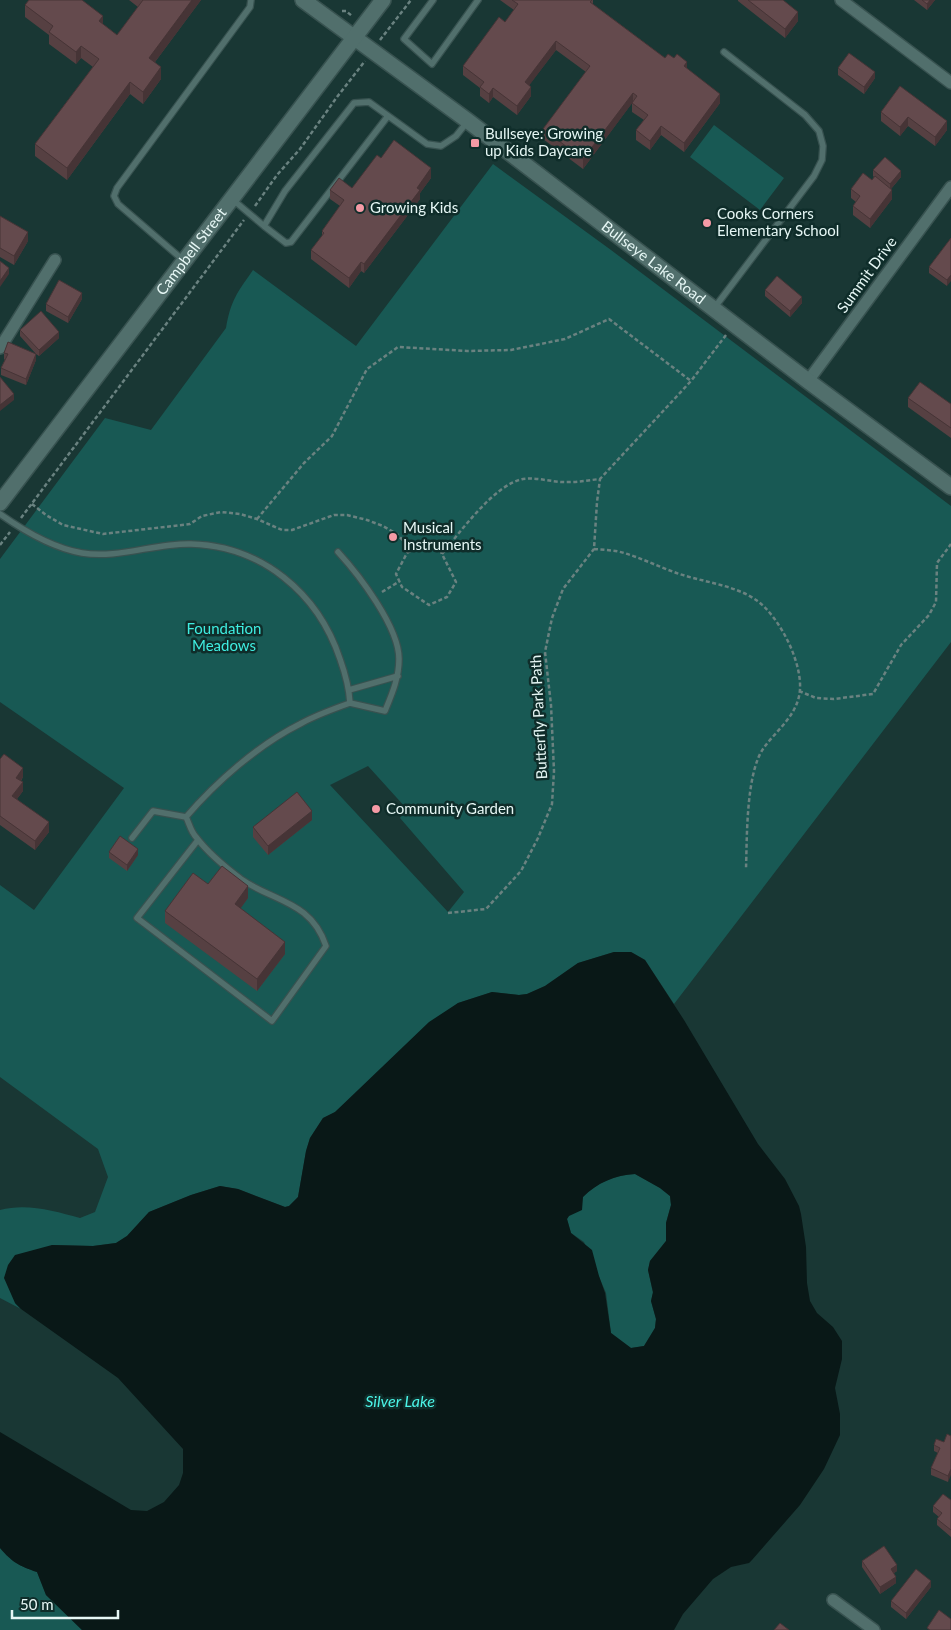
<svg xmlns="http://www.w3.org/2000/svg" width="951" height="1630" viewBox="0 0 951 1630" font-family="Lato,sans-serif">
	<rect width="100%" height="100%" fill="#193734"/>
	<!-- green -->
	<path fill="#185954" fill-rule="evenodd" d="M714 125 784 178 760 210 690 157Z
		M493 164 611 250 951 506V642L674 1004 645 960 631 952H614L578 963 545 986 527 994 519 995 492 992 458 1003 335 1112 323 1118 310 1138 306 1151 298 1197 289 1206 285 1207 238 1189 220 1186 191 1195 149 1212 127 1236 116 1243 93 1246 52 1245 15 1303 21 1309 0 1298V1210C27 1203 54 1211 80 1218L95 1212 108 1177 98 1149 0 1077V885L34 910 124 788 0 702V559L105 418 151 430 226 328C231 300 237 293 253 270L356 346ZM368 766 406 808 400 818 464 892 448 912 330 785Z
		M635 1174 660 1188 670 1196 671 1205 666 1223V1241L650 1261 648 1270 653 1293 651 1301 656 1319 655 1328 644 1346 631 1348 611 1333 606 1293 584 1242 571 1233 567 1219C582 1191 604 1176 635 1174Z
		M0 1548C12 1562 19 1566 37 1572L46 1595 82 1630H0Z"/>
	<!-- water -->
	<path fill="#091817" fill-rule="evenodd" d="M614 952H631L645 960 684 1020 758 1144 785 1179 799 1206 801 1214 806 1247 807 1283 810 1301 817 1313 833 1327 842 1341V1359L835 1388 840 1414V1435L824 1469 800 1505 752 1560 749 1563 731 1567 713 1579 683 1614 674 1630H82L46 1595 37 1572C19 1566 12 1562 0 1548V1432L131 1510 147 1511 164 1502 179 1485 183 1473V1449L118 1378 21 1309 15 1303 4 1278 8 1265 15 1255 52 1245 93 1246 116 1243 127 1236 149 1212 191 1195 220 1186 238 1189 285 1207 289 1206 298 1197 306 1151 310 1138 323 1118 335 1112 429 1022 458 1003 492 992 519 995 527 994 545 986 578 963ZM635 1174 660 1188 670 1196 671 1205 666 1223V1241L650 1261 648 1270 653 1292 651 1301 656 1319 655 1328 644 1346 631 1348 611 1333 605 1293 599 1276 592 1250 571 1233 567 1219 569 1216 582 1210 583 1197C597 1183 615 1175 635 1174Z"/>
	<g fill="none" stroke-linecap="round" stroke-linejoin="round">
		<!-- lane casing -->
		<g stroke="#385250" stroke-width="8">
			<path id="lane" d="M433 0 404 39 432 64 478 0
				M388 116 291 242 286 243 264 226 285 191 354 103 369 102 427 144 441 146 456 136 468 121
				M232 199 264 226
				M183 260 118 204 114 196 117 188 250 7 251 0
				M715 307 814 176 822 160 823 146 819 131 805 115 724 52
				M0 514C24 531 52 548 82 553 118 559 155 543 191 544 262 546 318 593 340 659 345 673 349 687 350 703 333 709 316 715 300 724 258 745 216 782 186 817 189 823 191 832 196 837 208 853 225 867 241 879 274 902 311 901 326 946L272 1021 137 918 198 840
				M338 552C359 575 399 627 399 659 399 678 392 694 385 711L350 703
				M349 690 398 676
				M132 838 153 811 186 817"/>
		</g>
		<!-- street casing -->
		<g stroke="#385250" stroke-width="14">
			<path id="street" d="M841 0 951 83
				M0 348 55 260
				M808 381 951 187
				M833 1600 874 1630"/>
		</g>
		<!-- secondary casing -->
		<g stroke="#385250" stroke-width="18">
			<g id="secondary">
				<path id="s1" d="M303 0 468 121 808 381 951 487"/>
				<path id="s2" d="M0 503 383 0"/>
			</g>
		</g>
		<!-- path -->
		<path stroke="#6a8280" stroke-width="2.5" stroke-dasharray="4 2.5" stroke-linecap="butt" d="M342 11H346L352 16
			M380 40 411 0
			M255 206 277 175 300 149 337 97 365 61
			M32 504 46 515 63 525 103 534 190 524 202 516 221 512 240 514 257 519 282 530H292L334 515H347L367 520 383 526 397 534 412 550 407 553 396 574 402 587 429 605 447 597 456 582 437 544 425 542 412 550
			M21 518 244 220
			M257 519 304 463 332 436 367 369 398 347 467 351 511 350 565 339 609 319 691 381
			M0 545 10 532
			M594 549C604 550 615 550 624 553 641 558 657 566 674 572 700 582 733 584 756 600 780 616 808 671 798 700 792 720 774 733 763 749 746 774 747 838 746 869
			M442 554C460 532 495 484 523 479 539 477 554 483 569 482 580 482 590 480 600 479L691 381 726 335
			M382 592 400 581
			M799 691 816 698 834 699 873 694 901 645 929 615 936 602 937 563 951 544
			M448 913 486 909 521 871 538 838 552 804 554 771 551 705 545 652 552 618 563 589 594 549 597 502 600 479"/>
		<!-- lane -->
		<use href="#lane" stroke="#516f6c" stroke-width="5.5"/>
		<!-- street -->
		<use href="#street" stroke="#516f6c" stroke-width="11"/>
		<!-- secondary -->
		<use href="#secondary" stroke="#516f6c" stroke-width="15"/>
	</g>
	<!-- wall -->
	<path fill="#564042" d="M129 0H201L155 62 161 79 143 104 130 94 67 180 35 156V144L93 67 81 58 76 64 49 44V35L25 17V5L103 24 117 35 138 7Z
		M500 0H593V4L665 58 687 69 720 103 684 152 661 135 650 150 636 140V130L644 120 632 112V103L583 169 543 139V129L586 72 556 50 529 85 531 96 517 115 493 97 489 103 480 96V88L463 75V66L505 22 514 10Z
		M738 0H783L798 21 785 38 738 1Z
		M914 0H935L927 10Z
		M838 68 875 78 864 94 838 75Z
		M900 86 947 130 935 146 908 126 900 136 881 121V112Z
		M381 158 431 178 420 193V199L364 273 361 271 349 288 311 259V250L322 236V231L340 206 330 199V190L352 188Z
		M873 170 901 177 891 189 892 199 870 228 853 215V206L856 202 851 198V189L872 180 874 177 873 176Z
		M0 216 28 241 14 265 0 257Z
		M951 238 947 286 929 273V267Z
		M765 290 802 303 790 317 765 296Z
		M82 299 68 323 46 311V304Z
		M20 330 59 338 39 356 36 354V360L26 385 1 375V368L5 360 4 359V353L36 354 20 336Z
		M908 398 951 404V438L908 407Z
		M0 759 23 777 21 781 23 791 17 799 49 832 35 850 0 825Z
		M312 820 268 855 253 837V827Z
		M109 852 138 855 127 871 109 858Z
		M208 884 248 898 240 909 285 954 257 991 165 923V911Z
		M951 1436 948 1482 931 1475V1468L938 1453 934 1451V1445L944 1442Z
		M951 1500V1537L937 1525V1519L939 1517 933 1512V1506Z
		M862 1561 897 1571 894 1573 896 1583 880 1594 862 1567Z
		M931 1587 906 1619 891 1607V1601Z"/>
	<!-- shaded-wall -->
	<path fill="#463436" d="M192 0H201L149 70V58Z
		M930 0H935L927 10V4Z
		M798 12V21L785 38V29Z
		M103 16V28L99 21Z
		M556 41V50L525 91V82Z
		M81 46V58L76 64V52Z
		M687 62V71L684 66Z
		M161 67V79L143 104V92Z
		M875 72V78L864 94V87Z
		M130 82V94L67 180V168Z
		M531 87V96L517 115V106Z
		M493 88V97L489 103V94Z
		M633 93V102L583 169V159Z
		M720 94V103L684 152V143Z
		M908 117V126L900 136V127Z
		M947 121V130L935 146V137Z
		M661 126V135L650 150V141Z
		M431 168V178L420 193V199L364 273V264L417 188Z
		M901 171V177L890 190V184Z
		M892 190V199L870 228V219Z
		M28 232V241L14 265V256Z
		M361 262V271L349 288V278Z
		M9 268V274L0 287V281Z
		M951 275V281L947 286V280Z
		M82 293V299L68 323V317Z
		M802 297V303L790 317V311Z
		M59 332V338L39 356V350Z
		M36 354V360L26 385V379Z
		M14 394V400L0 411V405Z
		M23 768V777L16 787V778Z
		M23 782V791L12 805V796Z
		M312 811V820L268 855V846Z
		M49 822V832L35 850V841Z
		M138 849V855L127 871V865Z
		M248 886V898L235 916V904Z
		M285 942V954L257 991V979Z
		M951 1469V1475L948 1482V1476Z
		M897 1565V1571L891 1575V1569Z
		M896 1577V1583L880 1594V1587Z
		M931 1581V1587L906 1619V1613Z"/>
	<!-- building -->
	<path fill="#644a4d" stroke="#463436" d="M29 0H82L103 16 99 21 117 35 143 0H192L149 58 161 67 143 92 130 82 67 168 35 144 99 59 81 46 76 52 49 32 53 26 25 5Z
		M512 0H592L590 2 665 58 668 54 674 58 677 54 687 62 684 66 720 94 684 143 661 126 650 141 636 130 648 115 632 103 637 96 633 93 583 159 543 129 590 66 556 41 525 82 531 87 517 106 493 88 489 94 480 87 484 82 463 66 499 17 505 22 518 4Z
		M748 0H783L798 12 785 29Z
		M922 0H930L927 4Z
		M849 53 875 72 864 87 838 68Z
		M900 86 947 121 935 137 908 117 900 127 881 112Z
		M394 140 431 168 417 188 420 190 364 264 361 262 349 278 311 250 324 233 322 231 344 200 330 190 339 178 352 188 377 155 381 158Z
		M885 157 901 171 890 184 873 170Z
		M863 173 872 180 875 176 892 190 870 219 853 206 860 196 851 189Z
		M0 216 28 232 14 256 0 248Z
		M951 238V275L947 280 929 267Z
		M0 261 9 268 0 281Z
		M777 276 802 297 790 311 765 290Z
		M59 280 82 293 68 317 46 304Z
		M41 311 59 332 39 350 20 330Z
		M8 342 36 354 26 379 1 368 8 354 4 353Z
		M0 377 14 394 0 405Z
		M920 382 951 404V428L908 398Z
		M4 754 23 768 16 778 23 782 12 796 49 822 35 841 0 816V759Z
		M297 792 312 811 268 846 253 827Z
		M120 836 138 849 127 865 109 852Z
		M222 866 248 886 235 904 285 942 257 979 165 911 193 873 208 884Z
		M947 1434 951 1436V1469L948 1476 931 1468 940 1448 934 1445 936 1439 944 1442Z
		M943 1494 951 1500V1530L937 1519 942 1513 933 1506Z
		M884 1546 897 1565 891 1569 896 1577 880 1587 862 1561Z
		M916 1569 931 1581 906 1613 891 1601Z
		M939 1610 951 1619V1630H930L927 1628Z
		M780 1623 789 1630H774Z"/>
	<!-- markers -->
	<g fill="#f49aa5" stroke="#0f2d2a" stroke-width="2">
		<rect x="470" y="138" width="10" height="10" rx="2.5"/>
		<circle cx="360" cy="208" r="5"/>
		<circle cx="707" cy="223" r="5"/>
		<circle cx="393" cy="537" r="5"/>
		<circle cx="376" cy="809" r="5"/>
	</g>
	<g text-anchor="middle" stroke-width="5" stroke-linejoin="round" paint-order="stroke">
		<!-- poi labels -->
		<g font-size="15" fill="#e6f7f5" stroke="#0f2d2a" text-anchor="start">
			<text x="485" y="139">Bullseye: Growing<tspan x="485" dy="17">up Kids Daycare</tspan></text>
			<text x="370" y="213">Growing Kids</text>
			<text x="717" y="219">Cooks Corners<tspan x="717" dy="17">Elementary School</tspan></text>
			<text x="403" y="533">Musical<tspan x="403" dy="17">Instruments</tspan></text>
			<text x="386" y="814">Community Garden</text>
		</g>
		<!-- street labels -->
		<g font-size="15" fill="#e6f7f5" stroke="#0f2d2a">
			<text dy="5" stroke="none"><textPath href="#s2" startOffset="316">Campbell Street</textPath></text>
			<text dy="5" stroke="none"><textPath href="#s1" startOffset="438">Bullseye Lake Road</textPath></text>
			<text transform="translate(867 275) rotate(-54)" y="5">Summit Drive</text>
			<text transform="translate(539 717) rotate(-93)" y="5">Butterfly Park Path</text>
		</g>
		<!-- park labels -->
		<g font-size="15" fill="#3fede0" stroke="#0f2d2a">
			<text x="224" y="634">Foundation<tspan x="224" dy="17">Meadows</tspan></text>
		</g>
		<!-- water labels -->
		<g font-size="16" font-style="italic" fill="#4bf5e8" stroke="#0f2d2a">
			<text x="400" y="1407">Silver Lake</text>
		</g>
	</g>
	<!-- scale -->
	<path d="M12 1610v8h106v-8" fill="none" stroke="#e6f7f5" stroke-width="2.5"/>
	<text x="20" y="1610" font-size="15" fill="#e6f7f5" stroke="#0f2d2a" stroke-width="4" paint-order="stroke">50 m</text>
</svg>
